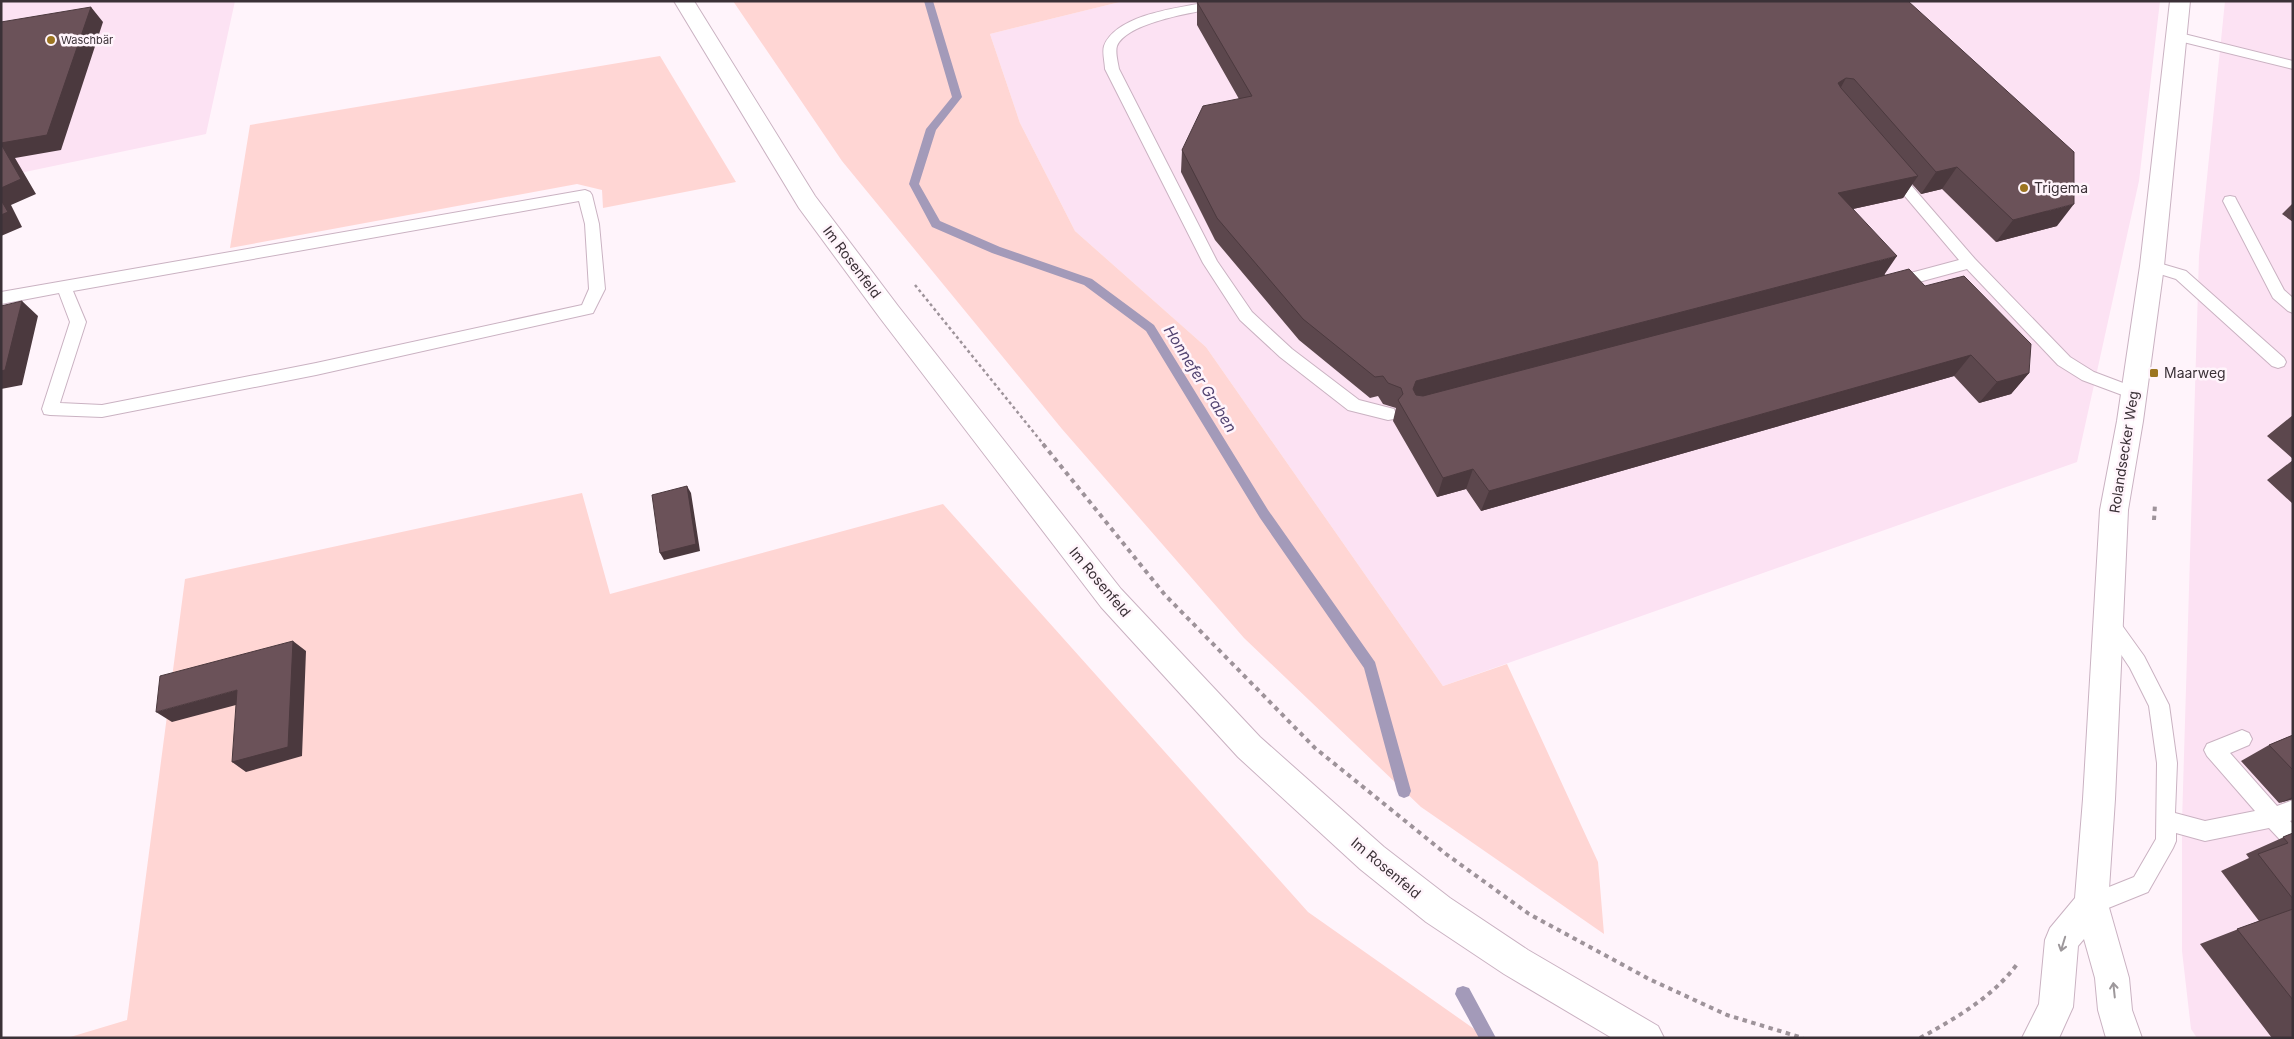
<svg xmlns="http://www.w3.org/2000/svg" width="2294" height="1039" viewBox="0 0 2294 1039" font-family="Inter,sans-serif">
	<rect width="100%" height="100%" fill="#fff4fb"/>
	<!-- built -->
	<path fill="#fce2f3" d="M1 1H235L206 134 1 177Z
		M1124 1H2160L2139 181 2077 462 1443 686 1206 347 1075 231 1020 123 990 34Z
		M2225 1H2293V1038H2197L2191 1029 2182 951V822L2199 256Z"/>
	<!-- green -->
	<path fill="#ffd6d4" d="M733 1H1124L990 34 1020 123 1075 231 1206 347 1443 686 1507 664 1598 862 1604 934 1421 807 1244 638 1062 429 842 161Z
		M660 56 736 182 603 208 602 190 577 184 230 248 250 125Z
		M582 493 610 594 943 504 1308 912 1487 1038H67L127 1020 185 579Z"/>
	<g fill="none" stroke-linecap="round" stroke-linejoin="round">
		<!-- stream -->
		<path fill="#a39ab9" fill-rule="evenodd" d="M924 1H933L962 97 936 130 919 184 940 221 1000 247 1092 279 1154 325 1268 510 1375 662 1411 791 1409 796 1404 798 1399 796 1397 791 1364 668 1260 518 1146 331 1084 285 992 253 932 227 909 184 926 129 952 97Z
			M1463 986 1469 988 1496 1038H1479L1455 994 1457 988Z"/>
		<!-- service casing -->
		<g stroke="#cab2c2" stroke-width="2">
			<path id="service" d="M1215 1H1241L1235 5C1208 10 1128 20 1117 46 1115 52 1118 63 1119 69L1217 261 1252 312 1292 349 1359 400 1394 409 1396 414 1394 419 1388 420 1348 410 1280 357 1240 320 1203 263 1105 69C1105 63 1102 52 1104 46 1117 13 1184 7 1215 1Z
				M2176 32 2293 61V69L2171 39 2170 36 2171 33Z
				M1892 167 1897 169 1975 259 2070 357 2094 372 2139 389 2141 393 2139 397 2133 399 2082 380 2058 365 1967 269 1893 289 1888 287 1885 283 1888 279 1959 260 1887 175 1885 172 1887 169Z
				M585 190 590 192 592 195 599 224 605 289 593 313 316 375 102 417 50 415 44 414 42 409 70 322 59 293 1 304V292ZM579 201 585 224 589 289 582 305 316 363 102 405 60 403 86 322 73 291Z
				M2230 196 2235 197 2237 201 2284 290 2293 298V313L2288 311 2273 298 2223 201 2225 197Z
				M2152 261 2186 271 2284 358 2286 362 2284 366 2278 368 2272 366 2176 279 2147 270 2144 266 2147 262Z
				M2109 615 2116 617 2144 656 2169 705 2177 763 2175 813 2205 821 2255 811 2207 756 2204 750 2207 744 2242 730 2249 733 2252 739 2249 745 2230 753 2277 806 2293 800V820L2290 821 2293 824V846L2284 844 2269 828 2205 841 2176 833V841L2173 848 2148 892 2091 915 2084 911 2080 904 2084 897 2134 877 2156 839 2157 763 2149 706 2130 668 2100 623 2102 617Z"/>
		</g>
		<!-- tertiary casing -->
		<g stroke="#cab2c2" stroke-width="2">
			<path id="tertiary" d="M674 1H694L815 196 898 306 1121 589 1260 737 1384 847 1450 898 1528 950 1658 1026 1664 1038H1612L1504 974 1426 922 1360 869 1238 757 1101 607 880 318 799 208Z
				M2170 1H2190L2164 266 2143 421 2128 510 2115 799 2108 904 2129 978 2132 1010 2142 1038H2106L2098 1010 2095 978 2084 939 2078 946 2073 1007 2059 1038H2022L2039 1004 2045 940 2050 928 2075 898 2083 799 2100 510 2117 421 2140 266Z"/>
		</g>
		<!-- path-far1 -->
		<path stroke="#9e939a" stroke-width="2.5" stroke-dasharray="3 3" stroke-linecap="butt" d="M915 285 1044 445"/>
		<!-- path -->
		<path stroke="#9e939a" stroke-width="4" stroke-dasharray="4.5 4.5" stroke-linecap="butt" d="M1043 444 1165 595 1315 748 1446 854 1529 914 1649 979 1727 1015 1803 1038
			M2154 520 2155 504
			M1920 1038C1956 1018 1993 997 2018 963"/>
		<!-- service -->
		<use href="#service" fill="#fff" fill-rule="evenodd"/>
		<!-- tertiary -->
		<use href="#tertiary" fill="#fff" fill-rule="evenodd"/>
	</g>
	<!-- wall -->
	<path fill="#5c474d" d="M1908 1 2057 226 1996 242 1942 189 1921 194 1912 184 1903 198 1853 209 1885 275 1925 286 2029 373 2011 394 1979 403 1954 376 1481 511 1466 489 1437 497 1393 421 1396 408 1383 404 1378 396 1370 398 1299 340 1215 240 1181 172 1182 150 1239 99 1197 25V2Z
		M2293 203V222L2282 214Z
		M2293 415V459L2267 436Z
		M2293 460V504L2267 480Z
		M2293 735V799L2279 803 2241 761 2269 745Z
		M2293 833V1038H2272L2200 944 2259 921 2221 871 2249 858 2246 854Z"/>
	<!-- shaded-wall -->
	<path fill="#4b393e" d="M91 7 103 22 61 150 15 158 36 194 11 205 22 227 1 236V143Z
		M1846 78 1834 100 1838 83Z
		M1957 167 1942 189 1921 194 1936 172Z
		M1918 176 1903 198 1825 215 1838 193Z
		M2074 204 2057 226 1996 242 2013 220Z
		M1897 256 1882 278 1411 402 1413 389 1416 381Z
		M22 301 38 316 22 385 1 389V371Z
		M1971 355 1954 376 1481 511 1489 491Z
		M2029 373 2011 394 1979 403 1997 382Z
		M1473 469 1466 489 1437 497 1443 478Z
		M687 486 691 493 700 551 664 560 660 553Z
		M293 641 306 651 302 756 246 772 232 762Z
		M237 690 251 701 172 722 156 712Z
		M2293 797V799L2279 803Z"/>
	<!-- building -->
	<path fill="#6b5259" stroke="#4b393e" d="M1202 1H1908L2074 152V204L2013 220 1957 167 1936 172 1854 79 1846 78 1838 83 1841 88 1918 176 1838 193 1897 256 1416 381 1413 389 1416 395 1423 396 1909 269 1925 286 1964 276 2031 344 2029 373 1997 382 1971 355 1489 491 1473 469 1443 478 1398 400 1403 394 1401 388 1388 383 1383 376 1375 377 1303 319 1217 218 1182 150 1203 106 1252 96 1197 2Z
		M91 7 47 135 1 143V22Z
		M1 144 21 179 1 188Z
		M1 200 8 212 1 215Z
		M22 301 5 370 1 371V306Z
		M687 486 696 544 660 553 652 495Z
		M293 641 288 747 232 762 237 690 156 712 160 676Z
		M2293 735V770L2269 745Z
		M2293 833V899L2258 854 2288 843 2283 837Z
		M2293 909V1000L2237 929Z"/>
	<!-- one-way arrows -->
	<defs><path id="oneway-shaft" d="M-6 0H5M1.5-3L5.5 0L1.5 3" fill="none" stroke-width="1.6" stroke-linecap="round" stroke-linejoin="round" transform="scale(1.25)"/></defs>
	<g stroke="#9d989b">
		<use href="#oneway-shaft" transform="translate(2063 944) rotate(107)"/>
		<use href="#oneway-shaft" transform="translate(2114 990) rotate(-96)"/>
	</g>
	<!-- markers -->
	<g fill="#9c7521" stroke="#fff4fb" stroke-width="2">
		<circle cx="51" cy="40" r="5"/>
		<circle cx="2024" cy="188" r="5"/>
		<rect x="2149" y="368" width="10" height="10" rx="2.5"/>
	</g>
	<g text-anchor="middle" stroke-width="5" stroke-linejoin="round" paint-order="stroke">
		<!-- far-poi labels -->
		<g font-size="11" fill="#3b3137" stroke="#fff4fb" text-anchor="start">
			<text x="61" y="44">Waschbär</text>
		</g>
		<!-- poi labels -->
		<g font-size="14" fill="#3b3137" stroke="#fff4fb" text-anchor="start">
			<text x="2034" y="193">Trigema</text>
			<text x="2164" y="378">Maarweg</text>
		</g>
		<!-- street labels -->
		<g font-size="14" fill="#3b3137" stroke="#fff4fb">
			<text transform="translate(852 262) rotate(53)" y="5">Im Rosenfeld</text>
			<text transform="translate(2124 452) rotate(-81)" y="5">Rolandsecker Weg</text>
			<text transform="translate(1100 582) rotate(50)" y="5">Im Rosenfeld</text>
			<text transform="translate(1386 868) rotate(40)" y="5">Im Rosenfeld</text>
		</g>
		<!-- water labels -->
		<g font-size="15" font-style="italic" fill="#524371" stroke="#fff4fb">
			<text transform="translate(1200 379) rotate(58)" y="5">Honnefer Graben</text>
		</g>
	</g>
	<!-- border -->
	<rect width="2294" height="1039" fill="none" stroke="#3b3137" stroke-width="5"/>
</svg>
